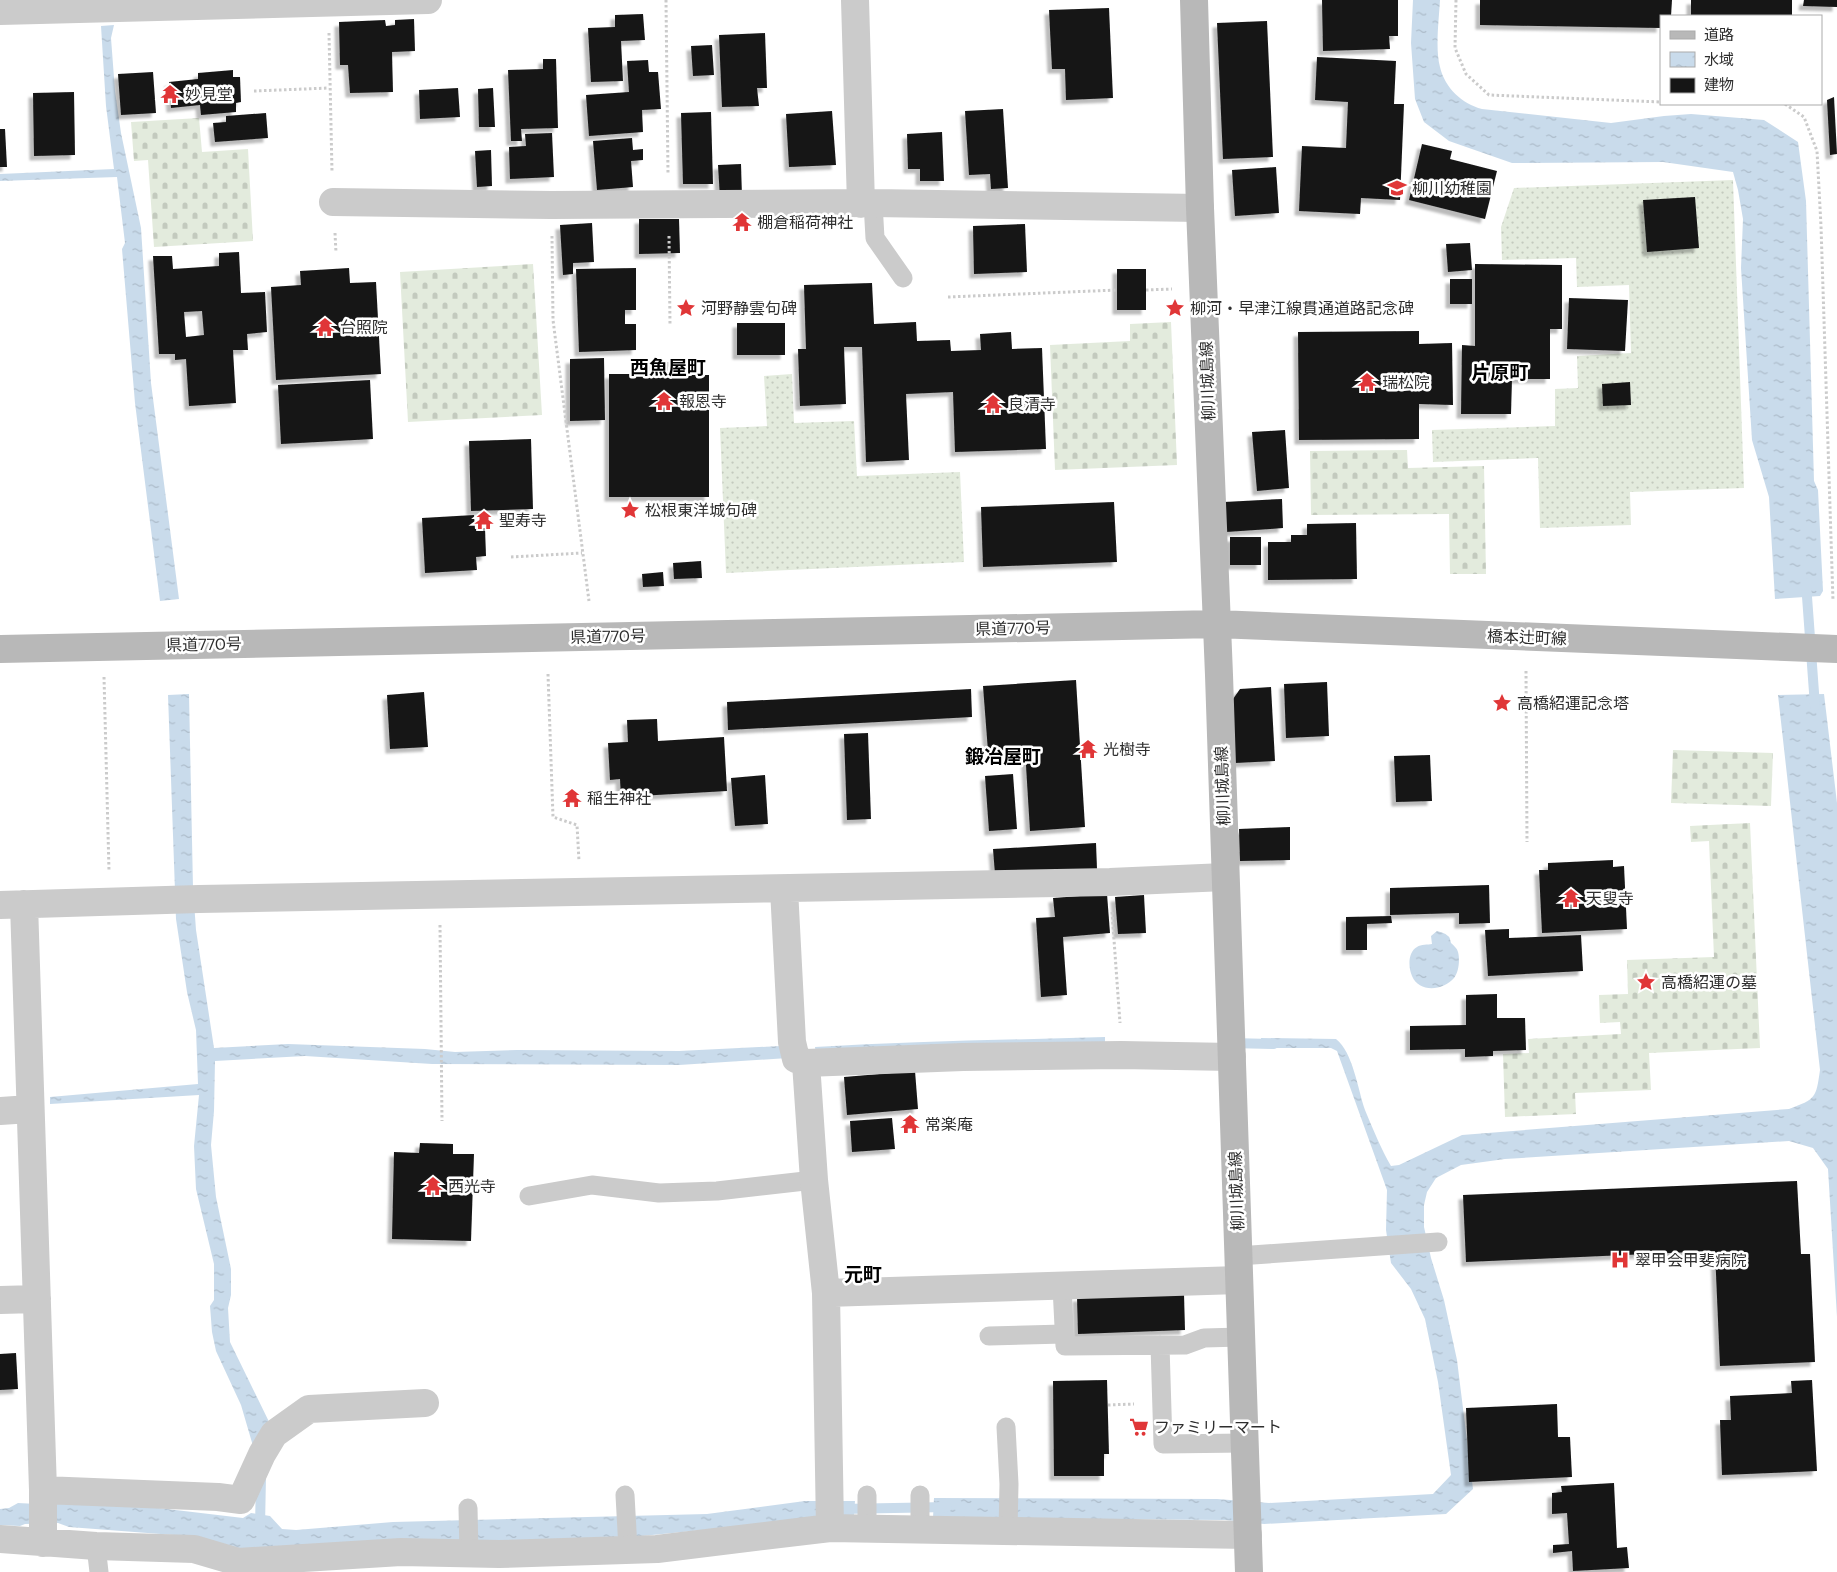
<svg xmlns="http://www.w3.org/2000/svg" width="1837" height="1572" viewBox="0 0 1837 1572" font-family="'DM Sans','Noto Sans JP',sans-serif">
	<defs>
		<pattern id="cemetery-stones" width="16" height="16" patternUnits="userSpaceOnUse" patternTransform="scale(1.25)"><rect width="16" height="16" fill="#e3ebdd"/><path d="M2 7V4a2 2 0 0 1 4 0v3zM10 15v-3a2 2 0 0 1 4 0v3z" fill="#c3cabe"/></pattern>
		<pattern id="garden-dots" width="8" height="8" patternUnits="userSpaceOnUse" patternTransform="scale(1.25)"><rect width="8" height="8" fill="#e3ebdd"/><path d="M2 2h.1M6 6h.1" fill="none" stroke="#c3cabe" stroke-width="1.8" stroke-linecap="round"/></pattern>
		<pattern id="water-ripples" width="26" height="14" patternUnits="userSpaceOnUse" patternTransform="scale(1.25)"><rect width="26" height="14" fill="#c9dbeb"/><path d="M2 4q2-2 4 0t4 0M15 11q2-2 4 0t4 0" fill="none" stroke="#adbcca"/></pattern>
		<filter id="shadow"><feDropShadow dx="-4.5" dy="4.5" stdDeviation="1" flood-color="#0004"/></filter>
	</defs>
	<rect width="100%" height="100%" fill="#fff"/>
	<!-- cemetery -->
	<path fill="url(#cemetery-stones)" d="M199 118 202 152 248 149 253 241 154 247 148 160 134 161 131 122Z
		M533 264 542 415 408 422 400 272Z
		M1171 322 1177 465 1055 470 1050 345 1130 341V324Z
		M1407 450 1408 468 1484 466 1486 574H1450L1449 514 1311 515 1310 451Z
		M1673 750 1773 753 1771 806 1671 803Z
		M1750 823 1760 1048 1649 1053 1651 1090 1575 1093 1576 1114 1505 1117 1503 1054 1529 1053 1528 1039 1621 1034 1620 1022 1600 1023 1599 995 1628 994 1627 960 1714 957 1709 841 1691 842 1690 826Z"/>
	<!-- garden -->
	<path fill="url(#garden-dots)" d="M1733 180 1744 488 1630 492 1631 525 1540 528 1538 458 1433 462 1432 430 1555 426V389L1578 388 1577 356 1631 353 1629 285 1577 287 1576 258 1502 260 1501 227 1514 188Z
		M792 374 794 423 854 421 857 476 960 472 964 562 726 573 720 428 767 426 764 376Z"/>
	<!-- water -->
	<path fill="url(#water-ripples)" d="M1413 0H1440C1439 19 1435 49 1440 67 1445 88 1462 104 1482 109L1611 123 1664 116 1691 114 1764 120 1798 142 1806 201 1814 481 1818 490 1823 591 1820 596 1775 599 1769 497 1752 440 1741 268 1743 219 1738 190 1733 172 1663 162 1512 163 1449 141 1424 122 1415 99 1411 43Z
		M114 25 111 38 115 91 121 133 141 228 151 383 179 599 160 601 135 403 122 249 125 243 117 177 0 181V174L114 169 106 106 101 26Z
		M189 694 193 888 196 930 214 1048 288 1044 425 1049 455 1052 517 1050 679 1051 781 1046 788 1058 679 1065 432 1064 305 1056 215 1061 214 1111 211 1145 216 1197 231 1269V1295L228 1308 230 1342 273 1430 253 1446 241 1405 216 1351 212 1332 210 1306 214 1300V1264L196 1189 194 1146 199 1095 50 1104V1097L198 1084 196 1030 187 992 176 919 168 695Z
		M1824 694 1837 803V1317L1828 1169 1813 1148 1789 1141 1505 1159 1461 1165 1436 1178 1427 1192 1424 1205V1227L1431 1258 1444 1300 1457 1360 1473 1489 1446 1514 1264 1524 1225 1520 933 1518 934 1498 1217 1499 1269 1503 1433 1494 1451 1475 1438 1382 1425 1319 1411 1289 1391 1263 1386 1230 1387 1190 1337 1051 1331 1048H1261V1038L1336 1039C1353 1052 1358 1090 1365 1110 1373 1129 1381 1149 1391 1166L1399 1165 1462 1135 1789 1109C1816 1099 1816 1098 1820 1070L1778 695Z
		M1437 931C1440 932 1445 933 1448 936 1450 937 1450 940 1451 943 1454 946 1457 948 1458 952 1460 959 1459 972 1454 978 1443 991 1419 993 1412 976 1408 967 1408 952 1417 947 1421 944 1428 945 1432 944L1431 936Z
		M1105 1037V1045L816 1056 815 1047C912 1041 1008 1040 1105 1037Z
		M805 1501H855L854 1515 642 1536 246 1551 200 1537 69 1527 58 1523 25 1524 20 1526 0 1525V1509L9 1508 18 1503 55 1505 59 1503 108 1502 243 1518 251 1513 270 1516 282 1529 296 1530 393 1522 707 1514Z"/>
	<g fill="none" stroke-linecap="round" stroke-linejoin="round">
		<!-- stream -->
		<path stroke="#c9dbeb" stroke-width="10" d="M1806 583 1815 706
			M1231 1043 1274 1044
			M841 1509 947 1507
			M260 1527 261 1476"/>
	</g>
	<!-- building -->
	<path fill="#151515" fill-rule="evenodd" filter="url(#shadow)" d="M1322 0H1398V36H1389L1390 49 1323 51Z
		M1480 0H1672L1671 16H1661V28L1480 25Z
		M1691 0H1792V16H1691Z
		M1804 0H1837V7L1803 6Z
		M1109 8 1113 98 1066 100 1065 69H1052L1049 10Z
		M643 14 645 40 621 41 623 81 591 82 588 28 615 27V15Z
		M414 19 415 51 392 52 393 92 350 93 348 65H340L339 22 385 20 386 26 395 25V20Z
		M1267 21 1273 157 1223 159 1217 23Z
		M765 33 767 88H757L759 106 722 107 719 35Z
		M712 45 714 75 693 76 691 46Z
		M1317 57 1396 61 1394 104H1404L1400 200 1361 198 1360 214 1299 211 1302 146 1346 148 1348 102 1315 100Z
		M543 59H556L558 128 521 129 522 141H511L508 70 543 69Z
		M648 60 649 72H658L661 109 642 110 643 132 589 136 586 95 629 92 627 61Z
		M233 70V77H240L241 102 236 103V112L201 115 200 105 171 108 169 82 198 79V73Z
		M153 72 156 113 121 115 118 74Z
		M458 88 460 117 420 119 419 90Z
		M493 88 495 127H479L478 89Z
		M74 92 75 155 34 156 33 93Z
		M1834 97 1837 154 1830 155 1827 100Z
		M1003 109 1008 188 991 189 990 174 969 175 965 111Z
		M832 111 836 165 789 167 786 114Z
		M711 112 713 184H683L681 113Z
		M266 113 268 138 215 142 213 123 226 122V116Z
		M0 129H5L7 167H0Z
		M942 132 944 181H920V169H908L907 134Z
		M552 133 554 177 510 179 509 147 526 146 525 134Z
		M632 138 633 150 643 149V160L631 161 633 187 597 190 593 141Z
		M1422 144 1452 151 1450 159 1497 171 1485 219 1409 200Z
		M491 150 492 186 477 187 475 151Z
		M741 164 742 197 720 198 718 165Z
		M1276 167 1279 213 1235 216 1232 170Z
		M1695 197 1699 248 1647 252 1643 200Z
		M639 219H679L680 253 639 254Z
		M592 223 594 262 573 263V274L563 275 560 225Z
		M1025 224 1027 272 974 274 973 226Z
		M1470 243 1472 270 1448 272 1446 244Z
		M239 252 241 293 265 292 267 332 247 334 248 350H233L236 403 189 406 186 359 175 360V354H159L153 256H172L173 269 219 266V253ZM202 311 204 335 186 337 184 312Z
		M1475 264 1562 265V329H1550V379H1512L1511 414H1461L1462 345 1475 346Z
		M349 268 350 283 376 282 381 374 276 380 271 287 301 285 300 271Z
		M636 268V310H625V324H636V350L579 352 576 269Z
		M1117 269H1146V310H1117Z
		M1450 279H1472V304H1450Z
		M872 283 874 324 916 322 917 341 950 340 951 351 981 350 980 334 1011 332 1012 349 1042 348 1046 449 955 452 953 392 906 394 909 460 866 462 862 347H844L846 404 800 406 798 349H806L804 285Z
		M1569 298 1628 300 1625 351 1567 349Z
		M737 323H785V355H737Z
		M1419 331V344L1452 343 1453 405 1419 404V439L1299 440 1298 332Z
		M604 358 605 420 570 421V359Z
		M636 362H679V375H709V497H609V374H636Z
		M370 380 373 439 281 444 278 385Z
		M1630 382 1631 405 1603 406 1602 384Z
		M1285 430 1289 488 1257 491 1252 432Z
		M531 439 533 509 471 511 469 441Z
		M1282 499 1283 528 1226 532 1224 502Z
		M1114 502 1117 562 983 567 981 507Z
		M474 515 475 529 485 528 486 556 476 557 477 570 425 573 422 518Z
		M1356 523 1357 579 1268 580V542H1291V535H1307V524Z
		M1230 537H1261V565H1230Z
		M701 561 702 578 674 579 673 563Z
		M663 572 664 586 643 587 642 574Z
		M1076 680 1085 827 1030 831 1025 749 988 751 983 686Z
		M1327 682 1329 736 1286 738 1284 684Z
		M1271 687 1275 761 1235 763 1231 702 1240 689Z
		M971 689 972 717 728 730 727 702Z
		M424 692 428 747 390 749 387 695Z
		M657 719 658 741 724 737 727 791 621 797 620 779 610 780 608 743 628 742 627 720Z
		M868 733 871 819 847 820 844 734Z
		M1430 755 1432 801 1396 802 1394 756Z
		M1013 774 1017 829 989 831 985 776Z
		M765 775 768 824 735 826 731 778Z
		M1290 827V860L1240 861 1239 829Z
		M1096 843 1097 869 995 874 993 849Z
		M1613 860V867L1624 866 1627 929 1542 933 1539 870H1548V863Z
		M1489 885 1490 923 1459 924V913L1390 915V888Z
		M1107 894 1110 933 1063 937 1067 995 1041 997 1036 918 1055 917 1053 898Z
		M1144 895 1146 933 1118 934 1115 897Z
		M1391 916 1392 923 1367 924V950H1346V917Z
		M1509 929V938L1581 935 1583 971 1488 976 1485 930Z
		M1497 994V1018H1525L1526 1050 1493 1051V1056L1465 1057V1049L1410 1050V1026L1466 1025V995Z
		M915 1071 918 1109 847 1115 844 1077Z
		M892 1118 895 1149 852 1152 850 1121Z
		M420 1143 453 1144V1154H474L471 1241 392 1239 394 1152 419 1153Z
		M1797 1181 1801 1254H1810L1815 1362 1720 1366 1715 1251 1466 1262 1463 1195Z
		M1184 1294 1185 1330 1078 1334 1077 1297Z
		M16 1353 18 1389 0 1390V1354Z
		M1107 1380 1109 1454H1104V1476H1054L1053 1381Z
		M1812 1380 1817 1471 1722 1475 1720 1420H1731L1730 1396 1792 1393 1791 1381Z
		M1557 1404 1558 1437H1570L1572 1477 1469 1482 1466 1408Z
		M1614 1483 1617 1548 1627 1547 1629 1568 1573 1571 1572 1551 1553 1553V1545L1569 1544 1567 1513 1552 1514V1493L1562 1492 1561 1486Z"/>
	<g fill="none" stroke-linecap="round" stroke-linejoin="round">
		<!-- path -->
		<path stroke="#cbcbcb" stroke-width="3" stroke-dasharray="2.5 2.5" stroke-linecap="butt" d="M666 0 668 174
			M1456 0 1455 48 1466 74 1489 95 1661 102
			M329 33 332 172
			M254 91 329 88
			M1785 104 1804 117 1817 151 1821 226 1833 601
			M335 233 336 253
			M552 236 553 320 589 601
			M669 236 670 325
			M1146 290 1172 289
			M948 297 1117 290
			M511 557 582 553
			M1526 671 1527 842
			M548 674 553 817 577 825 579 861
			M104 677 109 871
			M1112 912 1120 1023
			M440 925 442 1121
			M1108 1405 1134 1404"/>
		<!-- lane -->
		<path stroke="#cbcbcb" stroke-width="19" d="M873 203 875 238 903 278
			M529 1196 592 1185 659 1193 717 1191 814 1180
			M1238 1256 1438 1242
			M1062 1287 1065 1346 1185 1345 1204 1338 1241 1337
			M989 1336 1064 1334
			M1160 1345 1163 1444 1245 1443
			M1006 1427 1009 1484 1008 1532
			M625 1495 628 1549
			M867 1495V1528
			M920 1495V1530
			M468 1508 469 1553
			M96 1546 99 1572"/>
		<!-- street -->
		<path stroke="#cbcbcb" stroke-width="28" d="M855 0 861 204
			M0 11 428 0
			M333 202 551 205 873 203 1200 208
			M784 889 792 1042 796 1059 806 1063 963 1057 1121 1055 1232 1057
			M24 904 43 1490V1543
			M0 905 199 899 1110 882 1225 877
			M806 1063 814 1180 826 1293 830 1528
			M0 1111 30 1109
			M826 1293 1239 1280
			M0 1300 37 1299
			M43 1490 218 1497 241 1500 262 1454 274 1434 309 1409 425 1403
			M0 1539 96 1546 194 1549 238 1562 401 1552 499 1554 657 1549 830 1528 1248 1535"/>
		<!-- secondary -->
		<path stroke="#b8b8b8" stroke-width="28" d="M1194 0 1200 208 1219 675 1249 1572
			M0 649 1217 624 1837 649"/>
	</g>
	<!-- icons -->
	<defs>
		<g id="temple-bare" transform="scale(1.5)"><path d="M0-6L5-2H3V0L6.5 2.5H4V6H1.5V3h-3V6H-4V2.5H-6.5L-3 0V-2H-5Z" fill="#e03637" stroke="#fff" stroke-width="2.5" paint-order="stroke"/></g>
		<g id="school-bare" transform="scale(1.5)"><path d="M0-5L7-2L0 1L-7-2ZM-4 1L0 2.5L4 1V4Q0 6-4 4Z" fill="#e03637" stroke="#fff" stroke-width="2.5" paint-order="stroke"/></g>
		<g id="sight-bare" transform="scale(1.5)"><path d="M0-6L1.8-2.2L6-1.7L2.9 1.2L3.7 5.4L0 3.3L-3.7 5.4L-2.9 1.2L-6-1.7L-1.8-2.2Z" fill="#e03637" stroke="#fff" stroke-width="2.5" paint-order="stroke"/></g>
		<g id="hospital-bare" transform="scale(1.5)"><path d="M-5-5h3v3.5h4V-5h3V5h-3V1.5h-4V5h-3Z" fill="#e03637" stroke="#fff" stroke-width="2.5" paint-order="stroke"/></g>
		<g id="supermarket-bare" transform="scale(1.5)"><path d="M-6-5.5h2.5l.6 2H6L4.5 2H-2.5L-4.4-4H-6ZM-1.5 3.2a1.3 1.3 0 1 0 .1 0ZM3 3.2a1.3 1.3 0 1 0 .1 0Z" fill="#e03637" stroke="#fff" stroke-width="2.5" paint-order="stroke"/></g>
	</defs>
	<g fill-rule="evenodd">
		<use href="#temple-bare" x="170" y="94"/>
		<use href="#school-bare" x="1397" y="188"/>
		<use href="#temple-bare" x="742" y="222"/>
		<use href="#sight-bare" x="686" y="308"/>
		<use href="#sight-bare" x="1175" y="308"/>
		<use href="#temple-bare" x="325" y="327"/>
		<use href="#temple-bare" x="1367" y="382"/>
		<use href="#temple-bare" x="664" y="401"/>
		<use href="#temple-bare" x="993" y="404"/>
		<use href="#sight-bare" x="630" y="510"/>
		<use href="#temple-bare" x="484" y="520"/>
		<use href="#sight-bare" x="1502" y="703"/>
		<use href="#temple-bare" x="1088" y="749"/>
		<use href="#temple-bare" x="572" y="798"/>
		<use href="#temple-bare" x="1571" y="898"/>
		<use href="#sight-bare" x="1646" y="982"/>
		<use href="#temple-bare" x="910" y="1124"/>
		<use href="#temple-bare" x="433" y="1186"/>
		<use href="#hospital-bare" x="1620" y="1260"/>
		<use href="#supermarket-bare" x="1139" y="1427"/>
	</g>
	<g text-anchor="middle" stroke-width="5" stroke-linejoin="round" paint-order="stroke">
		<!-- poi labels -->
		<g font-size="16" fill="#2e2e2e" stroke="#fff" text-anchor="start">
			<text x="185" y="100">妙見堂</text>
			<text x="1412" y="194">柳川幼稚園</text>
			<text x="757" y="228">棚倉稲荷神社</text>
			<text x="701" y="314">河野静雲句碑</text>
			<text x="1190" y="314">柳河・早津江線貫通道路記念碑</text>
			<text x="340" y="333">台照院</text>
			<text x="1382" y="388">瑞松院</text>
			<text x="679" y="407">報恩寺</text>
			<text x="1008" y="410">良清寺</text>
			<text x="645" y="516">松根東洋城句碑</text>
			<text x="499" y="526">聖寿寺</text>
			<text x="1517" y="709">高橋紹運記念塔</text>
			<text x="1103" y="755">光樹寺</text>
			<text x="587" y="804">稲生神社</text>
			<text x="1586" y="904">天叟寺</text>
			<text x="1661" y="988">高橋紹運の墓</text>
			<text x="925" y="1130">常楽庵</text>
			<text x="448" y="1192">西光寺</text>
			<text x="1635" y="1266">翠甲会甲斐病院</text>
			<text x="1154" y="1433">ファミリーマート</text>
		</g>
		<!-- street labels -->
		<g font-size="16" fill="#2e2e2e" stroke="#fff">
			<text transform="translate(1207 381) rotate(-92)" y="6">柳川城島線</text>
			<text transform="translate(1013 628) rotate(-1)" y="6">県道770号</text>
			<text transform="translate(608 636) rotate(-1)" y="6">県道770号</text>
			<text transform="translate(1527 637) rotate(2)" y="6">橋本辻町線</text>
			<text transform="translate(204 644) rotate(-1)" y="6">県道770号</text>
			<text transform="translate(1222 786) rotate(-92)" y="6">柳川城島線</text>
			<text transform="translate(1236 1191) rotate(-92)" y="6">柳川城島線</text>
		</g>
		<!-- quarter labels -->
		<g font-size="19" font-weight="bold" fill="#000" stroke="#fff">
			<text x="668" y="374">西魚屋町</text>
			<text x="1500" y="379">片原町</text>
			<text x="1003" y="763">鍛冶屋町</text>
			<text x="863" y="1281">元町</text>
		</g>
	</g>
	<!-- legend -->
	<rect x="1660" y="15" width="162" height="90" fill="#ffffff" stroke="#ababab"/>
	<rect x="1670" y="31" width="25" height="8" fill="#b8b8b8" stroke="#ababab"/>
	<text x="1704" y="40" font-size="15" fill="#2e2e2e">道路</text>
	<rect x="1670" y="52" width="25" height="15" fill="url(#water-ripples)" stroke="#ababab"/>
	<text x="1704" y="65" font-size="15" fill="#2e2e2e">水域</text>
	<rect x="1670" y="78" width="25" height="15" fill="#151515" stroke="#ababab"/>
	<text x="1704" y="90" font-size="15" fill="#2e2e2e">建物</text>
</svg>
